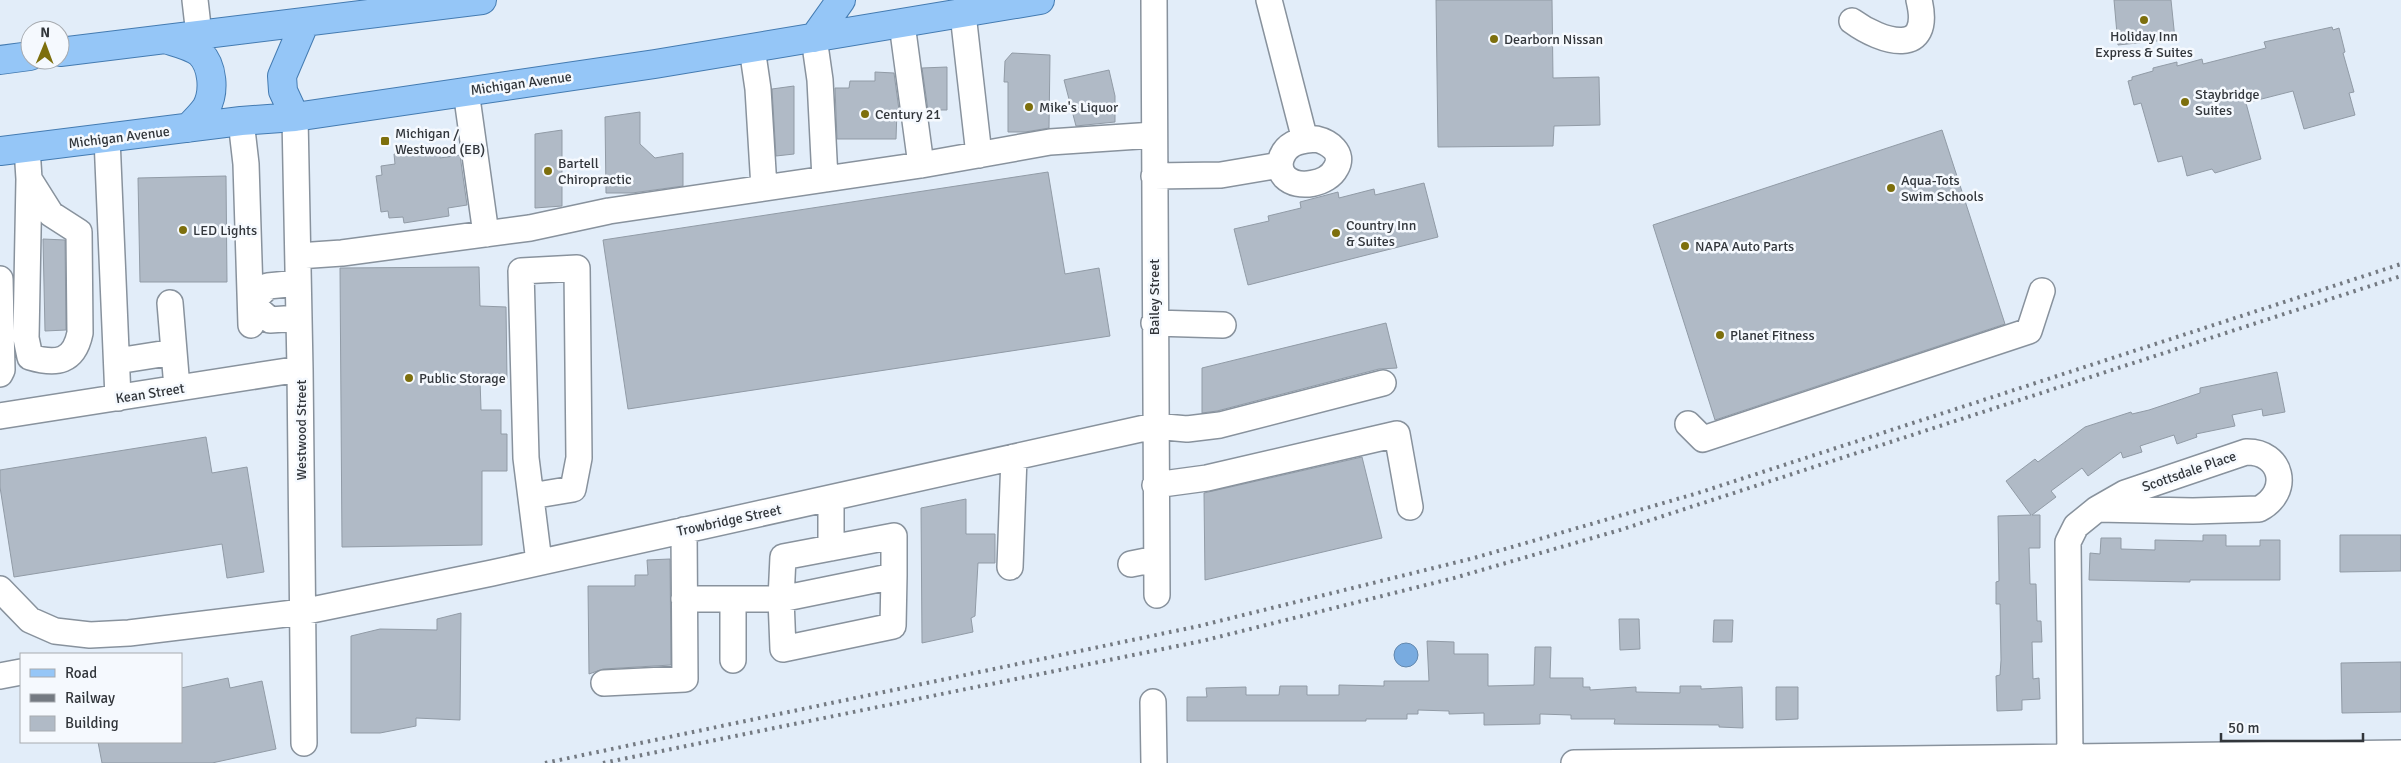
<svg xmlns="http://www.w3.org/2000/svg" width="2401" height="763" viewBox="0 0 2401 763" font-family="Signika,sans-serif">
	<rect width="100%" height="100%" fill="#e2edf9"/>
	<!-- water -->
	<path fill="#78abe0" stroke="#6388ae" d="M1394 655a12 12 0 1 1 24 0a12 12 0 1 1-24 0Z"/>
	<!-- building -->
	<path fill="#b0bac6" stroke="#919ba6" d="M1436 0H1552L1553 78 1599 77 1600 125 1554 126 1553 146 1438 147Z
		M2114 0H2171L2175 39 2118 45Z
		M2332 27 2333 30 2339 28 2345 52 2343 53 2354 92 2349 93 2355 115 2304 129 2293 91 2246 103 2261 159 2215 173 2212 169 2187 176 2182 156 2158 162 2141 103 2134 105 2128 81 2132 80V77L2153 71V68L2177 62V66L2202 59 2203 64 2266 48 2264 42Z
		M1012 53 1050 55 1049 128 1025 132H1008V82H1004L1005 61Z
		M947 67V110H928L922 68Z
		M1109 70 1115 96V122L1076 126 1064 80Z
		M875 72 894 73 899 110H897L896 139H837L835 88H849L850 81H875Z
		M794 86V154L776 156 772 89Z
		M640 112V144L655 158 683 153V186L632 193H606L605 117Z
		M562 130V206L535 208V134Z
		M1942 130 2005 324 1715 420 1653 225Z
		M439 148 440 158 460 155 467 205 448 208 449 216 404 223 403 217 389 218 388 211 381 212 376 176 382 175 381 166 395 164 394 154Z
		M1048 172 1065 274 1099 268 1110 336 628 409 603 240Z
		M226 176 227 282H140L138 178Z
		M1424 183 1438 237 1248 285 1234 229 1269 221 1268 216 1301 208 1300 202 1338 192 1339 198 1374 189 1375 195Z
		M43 239 65 240 66 330 45 331Z
		M479 267 480 306 506 307 507 379H480L481 410H501V434H507V471H482V545L342 547 340 268Z
		M1386 323 1397 368 1379 369 1217 411 1202 413V368Z
		M2277 372 2285 412 2263 416 2262 409 2232 415 2235 426 2196 434 2197 437 2177 444 2174 435 2140 446 2142 452 2123 458 2121 452 2088 476 2082 468 2051 491 2056 497 2032 515H2040V548H2029L2030 584H2036L2037 621H2041L2042 642H2032L2033 679 2039 678 2040 699 2022 700V710L1997 711 1996 676 2000 675 2001 660 2000 604H1996V582L1999 581 1998 516 2031 515 2006 481 2035 459 2038 462 2085 427 2131 412 2132 414 2149 410 2200 393V388Z
		M206 437 212 473 247 467 264 572 227 578 222 544 14 577 0 487V470Z
		M1362 457 1382 538 1205 580 1204 493Z
		M966 499V534H995V563H978L975 616 971 618 973 632 922 643 921 508Z
		M2203 535H2226V546H2260V540H2280V580H2190V582L2089 580 2090 553 2100 554 2101 538H2121V549L2155 550V540L2203 541Z
		M2340 535H2401V571L2340 572Z
		M670 559 671 665 603 669 589 674 588 586H635V575H648L647 560Z
		M461 613 460 720 416 718V726L380 733H351V636L380 629 437 630V619Z
		M1619 619H1639L1640 649 1620 650Z
		M1714 620H1733L1732 642H1713Z
		M1427 641 1454 642V654H1488V686L1534 685 1535 647H1551L1550 678H1583V687H1590V690L1636 687V692L1680 693V686H1701V689L1742 687 1743 728 1719 727V725L1614 724 1615 719H1571V715L1540 714V724L1484 725V713L1449 714V711L1418 710V714H1407V719H1366V721H1187V697H1207L1206 688 1246 687V695H1279L1280 686H1307V695H1339V685L1384 686V681H1429Z
		M2401 662V712L2342 713 2341 663Z
		M228 678 230 688 262 681 276 749 212 763H102L98 742H181V688Z
		M1776 687H1798V719L1776 720Z"/>
	<g fill="none" stroke-linecap="round" stroke-linejoin="round">
		<!-- minor casing -->
		<g stroke="#88929d" stroke-width="28">
			<path id="minor" d="M195 0 199 35
				M1154 0 1157 595
				M1269 0 1305 140
				M963 14 979 155
				M1852 21C1882 43 1933 58 1919 0
				M902 24 921 165
				M814 38 820 80 825 179
				M752 48 758 89 764 188
				M466 91 486 234
				M295 117 300 369 304 743
				M241 121 246 164 251 325
				M107 138 118 398
				M1316 139C1329 142 1345 153 1336 168 1328 184 1298 190 1285 177 1275 166 1282 150 1293 144 1300 140 1308 140 1316 139Z
				M27 148 29 179 26 338 30 357C57 365 74 362 80 333L79 232 51 214 29 179
				M1154 176 1221 175 1280 165
				M298 256 342 253 530 228 609 211 921 165 1050 142 1154 135
				M0 279 2 370 0 374
				M170 303 177 388
				M251 303 268 286 298 283
				M251 303 270 320 299 318
				M1154 323 1223 325
				M117 361 174 352
				M0 416 300 369
				M1688 424 1703 439 2029 331 2042 291
				M1155 485 1207 478 1397 434 1410 507
				M531 496 573 489 579 458 577 268 521 271 526 458 539 562
				M831 498V548
				M1131 564 1156 559
				M1010 567 1014 457
				M0 589 30 620 55 631 90 635 129 633 302 612 492 573 1154 426 1187 429 1220 425 1383 383
				M684 599H781L894 576V536L783 557 781 599 783 649 893 626 894 576
				M733 660V599
				M0 676 21 672
				M604 683 685 679 684 530
				M1153 702 1154 763
				M2070 757 2068 542 2076 526 2097 509 2193 511 2259 509C2292 492 2282 451 2246 452L2125 493 2097 509
				M1574 763 2401 753"/>
		</g>
		<!-- major casing -->
		<g stroke="#447bb1" stroke-width="30">
			<path id="major" d="M814 38 841 0
				M168 40C178 43 191 46 200 53 213 66 215 92 206 108 201 115 194 122 188 128
				M60 52 482 0
				M0 60 30 56
				M295 117 283 91 282 76 305 22
				M0 151 241 121 295 117 655 64 1040 0"/>
		</g>
		<!-- minor -->
		<use href="#minor" stroke="#fff" stroke-width="25"/>
		<!-- major -->
		<use href="#major" stroke="#95c6f7" stroke-width="28"/>
		<!-- rail -->
		<path stroke="#747a82" stroke-width="4" stroke-dasharray="2.5 5" stroke-linecap="butt" d="M545 763 1199 626 1474 558 1698 493 2401 264
			M603 763 1202 641 1454 578 1620 530 2401 276"/>
	</g>
	<!-- markers -->
	<g fill="#7d6f0d" stroke="#f5f9fe" stroke-width="2">
		<circle cx="2144" cy="20" r="5"/>
		<circle cx="1494" cy="39" r="5"/>
		<circle cx="2185" cy="102" r="5"/>
		<circle cx="1029" cy="107" r="5"/>
		<circle cx="865" cy="114" r="5"/>
		<rect x="380" y="136" width="10" height="10" rx="2.5"/>
		<circle cx="548" cy="171" r="5"/>
		<circle cx="1891" cy="188" r="5"/>
		<circle cx="183" cy="230" r="5"/>
		<circle cx="1336" cy="233" r="5"/>
		<circle cx="1685" cy="246" r="5"/>
		<circle cx="1720" cy="335" r="5"/>
		<circle cx="409" cy="378" r="5"/>
	</g>
	<g text-anchor="middle" stroke-width="5" stroke-linejoin="round" paint-order="stroke">
		<!-- poi labels -->
		<g font-size="14" fill="#32363b" stroke="#f5f9fe" text-anchor="start">
			<text x="2144" y="41" text-anchor="middle">Holiday Inn<tspan x="2144" dy="16">Express &amp; Suites</tspan></text>
			<text x="1504" y="44">Dearborn Nissan</text>
			<text x="2195" y="99">Staybridge<tspan x="2195" dy="16">Suites</tspan></text>
			<text x="1039" y="112">Mike's Liquor</text>
			<text x="875" y="119">Century 21</text>
			<text x="395" y="138">Michigan /<tspan x="395" dy="16">Westwood (EB)</tspan></text>
			<text x="558" y="168">Bartell<tspan x="558" dy="16">Chiropractic</tspan></text>
			<text x="1901" y="185">Aqua-Tots<tspan x="1901" dy="16">Swim Schools</tspan></text>
			<text x="1346" y="230">Country Inn<tspan x="1346" dy="16">&amp; Suites</tspan></text>
			<text x="193" y="235">LED Lights</text>
			<text x="1695" y="251">NAPA Auto Parts</text>
			<text x="1730" y="340">Planet Fitness</text>
			<text x="419" y="383">Public Storage</text>
		</g>
		<!-- street labels -->
		<g font-size="14" fill="#32363b" stroke="#f5f9fe">
			<text transform="translate(521 83) rotate(-8)" y="5">Michigan Avenue</text>
			<text transform="translate(119 137) rotate(-7)" y="5">Michigan Avenue</text>
			<text transform="translate(1154 297) rotate(-90)" y="5">Bailey Street</text>
			<text transform="translate(150 393) rotate(-9)" y="5">Kean Street</text>
			<text transform="translate(301 430) rotate(-90)" y="5">Westwood Street</text>
			<text transform="translate(2189 471) rotate(-19)" y="5">Scottsdale Place</text>
			<text transform="translate(729 520) rotate(-12)" y="5">Trowbridge Street</text>
		</g>
	</g>
	<!-- legend -->
	<rect x="20" y="653" width="162" height="90" fill="#f5f9fe" stroke="#a7abb0"/>
	<rect x="30" y="669" width="25" height="8" fill="#95c6f7" stroke="#a7abb0"/>
	<text x="65" y="678" font-size="15" fill="#32363b">Road</text>
	<rect x="30" y="694" width="25" height="8" fill="#747a82" stroke="#a7abb0"/>
	<text x="65" y="703" font-size="15" fill="#32363b">Railway</text>
	<rect x="30" y="716" width="25" height="15" fill="#b0bac6" stroke="#a7abb0"/>
	<text x="65" y="728" font-size="15" fill="#32363b">Building</text>
	<!-- north arrow -->
	<g transform="translate(45 45) rotate(1)"><circle r="24" fill="#f5f9fe" stroke="#a7abb0"/>
	<path d="M0-4L9 19L0 12L-9 19Z" fill="#7d6f0d"/>
	<text y="-8" font-size="14" font-weight="bold" text-anchor="middle" fill="#32363b">N</text>
	</g>
	<!-- scale -->
	<path d="M2221 733v8h142v-8" fill="none" stroke="#32363b" stroke-width="2.5"/>
	<text x="2228" y="733" font-size="15" fill="#32363b" stroke="#f5f9fe" stroke-width="4" paint-order="stroke">50 m</text>
</svg>
